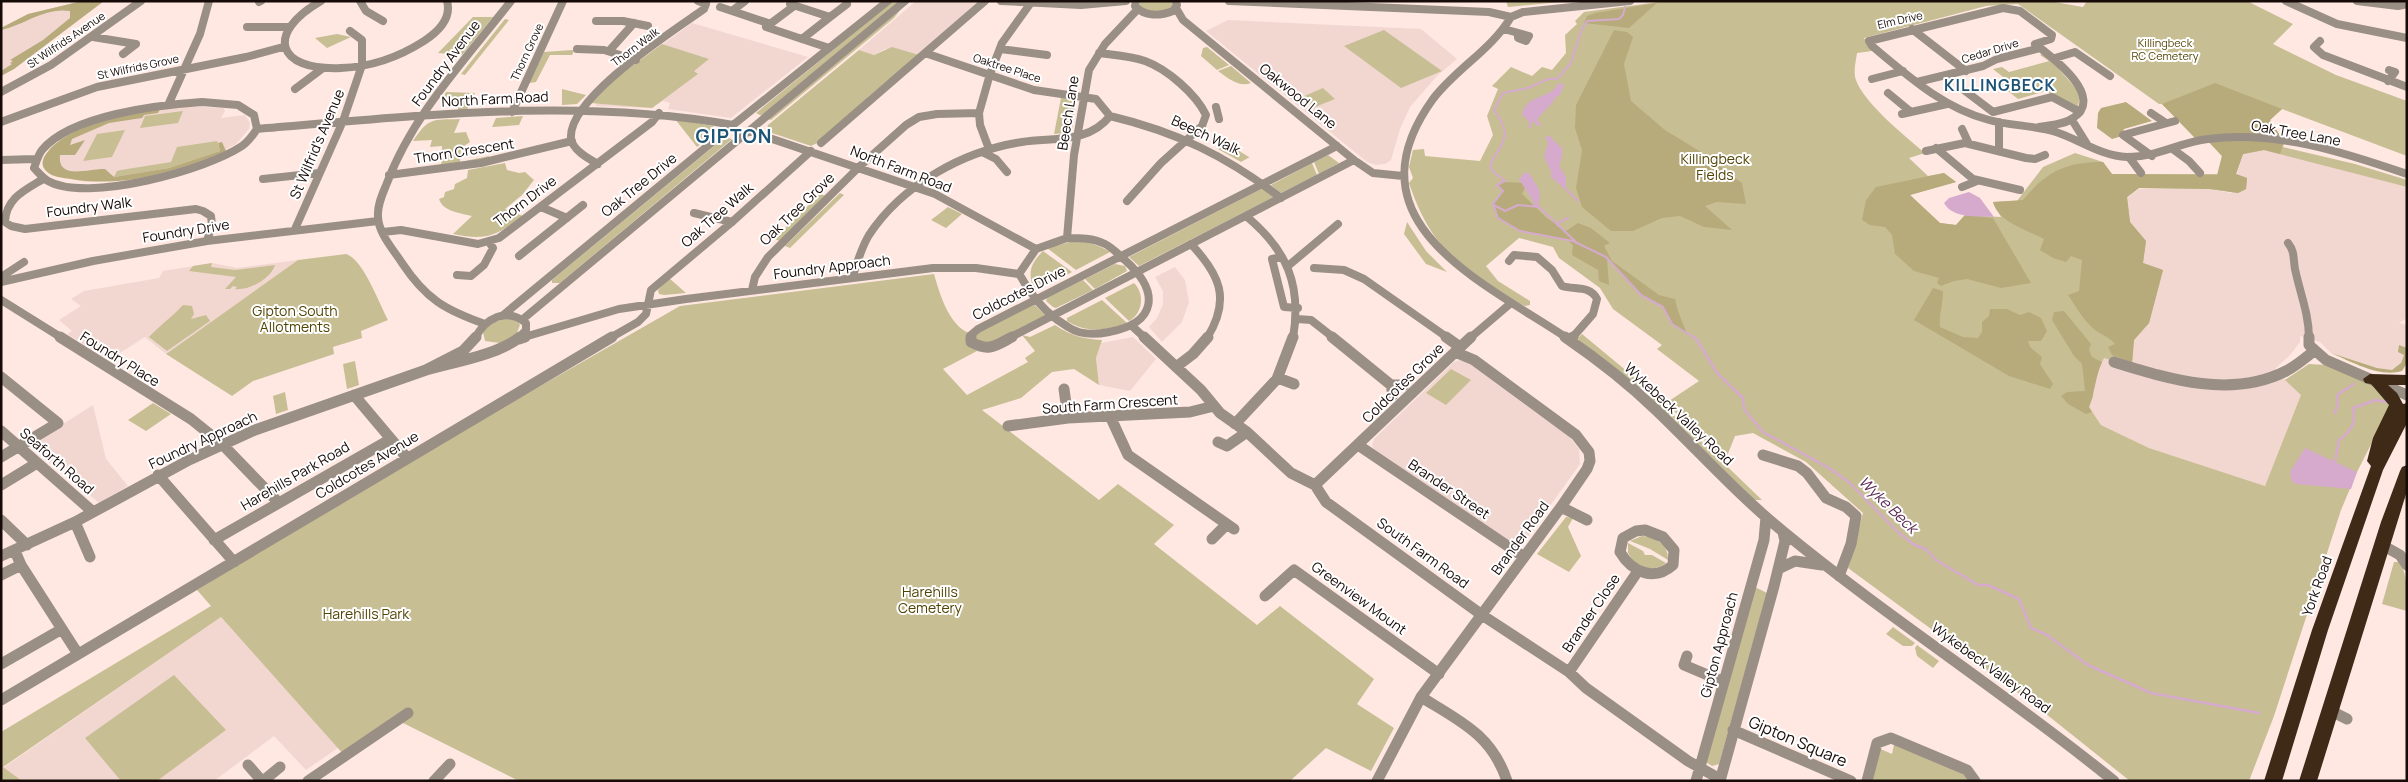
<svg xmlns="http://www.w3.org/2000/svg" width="2408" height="782" viewBox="0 0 2408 782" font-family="Manrope,sans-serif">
	<rect width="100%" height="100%" fill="#ffe8e2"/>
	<!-- built -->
	<path fill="#f2d7d1" d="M82 1H104L14 69 1 76V28L28 14Z
		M916 1H978L919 55 885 49 874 55 859 50Z
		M1228 20 1421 29 1457 59 1437 76 1410 107 1400 129 1391 160 1385 164 1376 165 1367 162 1206 31Z
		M692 23 808 57 731 118 668 109 670 103 663 101 652 108 595 106 620 75Z
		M184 106 224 108 225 111 221 118 245 115 250 123 249 129 236 144 209 158 156 175 137 179 85 182 51 175 42 165 43 158 53 146 85 128 121 116Z
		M2264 149 2407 187V318L2399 323 2407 325V348L2399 345 2404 354 2401 364 2392 370 2377 368 2331 353 2320 342 2300 336V342L2291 354 2275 369 2302 395 2265 486 2149 448 2101 425 2089 407 2093 397 2094 380 2104 358 2132 367 2134 340 2149 323 2143 263 2146 241 2130 222 2127 197 2139 189H2210L2231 193 2243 154Z
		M298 260 166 354 145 337 109 360 67 334 72 331 59 320 81 306 71 299 84 291 159 278 163 271 212 263 237 268Z
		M1175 267 1185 280 1189 302 1182 322 1162 342 1149 327 1157 318 1163 304V291L1155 277Z
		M1133 337 1156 359 1130 391 1099 385 1096 358 1101 343Z
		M1460 360 1467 361 1568 435 1579 449 1580 464 1524 542 1509 541 1375 450 1372 446 1374 439 1454 362Z
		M93 405 106 459 128 486 99 503 30 445Z
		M221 617 338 748 306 770 274 736 214 781H22L3 768Z"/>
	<!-- green -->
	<path fill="#c8be94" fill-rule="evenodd" d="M893 1H901L762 116 756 113Z
		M1140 1H1171L1173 5 1167 11H1147L1140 8Z
		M1506 1H1560L1561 2 1508 7Z
		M1666 1H2049L2083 7 2087 1H2247L2293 24 2273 44 2336 75 2407 101V156L2282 109 2270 120 2284 142 2283 147 2355 164 2407 180V187L2264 150 2243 154 2236 174 2247 178 2246 189 2238 193 2210 189 2139 188 2127 197 2130 222 2146 241 2143 263 2163 270 2149 323 2134 340 2132 367 2104 358 2094 380 2093 397 2089 407 2101 425 2149 448 2265 486 2301 395 2285 380 2309 364 2327 365 2375 384 2389 402V409L2357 472 2341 510 2274 716 2249 781H2130L2036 706 1848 568 1863 513 1806 462 1753 433 1735 436 1725 461 1666 403 1699 381 1657 349 1662 345 1613 309 1600 288 1559 258 1553 247 1519 238 1486 266 1498 281 1530 301V305L1525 306C1515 302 1505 294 1495 288 1448 259 1427 236 1409 183L1413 178 1409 167 1413 150 1424 149 1425 156 1480 161 1493 135 1487 116 1498 89 1492 86 1511 67 1532 76 1542 67 1552 70 1566 53 1565 35 1577 24 1575 21 1584 12ZM2018 4 2159 104H2162L2196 139H2206L2222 156 2218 174H2112L2103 162 2075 153 2043 167 2017 201 1993 202 2001 217 1965 215 1956 225 1940 223 1910 195 1956 182 1944 173 1928 176 1909 158 1925 153C1907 138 1863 102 1856 80 1853 73 1856 60 1857 53L1872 51 1864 38 1986 6Z
		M901 9 894 18 771 120 768 119Z
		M473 17H493L462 55 438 53Z
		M505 19 509 20 465 75 461 74Z
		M1384 30 1442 71 1401 88 1344 46Z
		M337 34 351 37 327 48 315 38Z
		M662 44 709 59 694 71 698 74 652 108 590 103 620 75Z
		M892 47 919 55 868 97 867 100 817 143 811 146 766 131 768 125 859 50 874 55Z
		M1207 47 1229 65 1217 70 1201 56 1203 48Z
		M572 50 574 51 572 55H550L536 82 529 83 544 52Z
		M2045 53 2078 91 2080 98 2077 109 2046 91 2018 99 1999 84 2008 81 1993 69 2002 67 2009 72 2049 61 2040 55Z
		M1231 66 1251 83C1239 88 1228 78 1218 71Z
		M1323 88 1335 99 1315 107 1302 97Z
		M562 89 586 95 577 104 562 105Z
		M446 92 475 93 467 110H458V105L444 96Z
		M1061 98 1073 99 1076 101 1072 130 1066 133 1054 134Z
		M183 111 178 123 140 128 145 116Z
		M523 116 519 125 492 127 496 118Z
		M460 119 454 133 466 132 470 142 461 148 460 162 489 156 488 161 441 168 442 146 430 147 432 140 413 141C429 117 432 120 460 119Z
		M675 119 713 126 717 131 697 147Z
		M125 130 112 157 83 161 97 134Z
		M725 137 732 139 560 283H552V280Z
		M217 141 220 151 169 168 114 177 117 171 121 170 171 162 177 147Z
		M1226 143 1249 157H1250L1241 162 1218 149Z
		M1328 155 1339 163 1319 174 1314 162Z
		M505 163 507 170 519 173 525 172 534 180 522 195 505 209 523 216C496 236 486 241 453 234L472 216C461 213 443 212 439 199L444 197 445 192 454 189 455 184 467 178 468 170Z
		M1312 163 1317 175 1281 193 1271 185Z
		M1263 188 1274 197 1139 266 1129 257Z
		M840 193 844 195 790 248 785 246Z
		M820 194 826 196 780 241 774 239Z
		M948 207 962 214 946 228 931 220Z
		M1407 222 1426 251 1447 272 1426 264 1404 234Z
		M1074 241C1088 242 1099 245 1110 252L1076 270 1047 248Z
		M1043 251 1072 272 1039 289 1034 288C1027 273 1031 263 1043 251Z
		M346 254C363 259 379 303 388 320L361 331 362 338 333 347 334 354 253 381 232 396 166 354 298 260Z
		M212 263 211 267 235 270 275 265C271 279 248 291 235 289L237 287 233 286 230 289H225L236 277 189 271 193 266Z
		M1115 264 1125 266 1127 271 1095 289 1085 279Z
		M934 274C940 295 949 325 969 333L972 348 977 351 943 369 967 395 1028 362 1025 358 1035 351 1022 335 1030 337 1055 325C1071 336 1084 339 1102 340L1096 358 1099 385 1074 369 1052 372 1021 398 982 410 1099 500 1118 484 1174 525 1154 544 1257 625 1280 606 1374 679 1357 704 1394 728 1371 771 1326 748 1290 781H519L399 721 344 755 221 617 3 767 22 781H1V732L211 606 197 590 411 460 680 306Z
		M669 278 686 293 664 295 659 294 658 290Z
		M1083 280 1093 290 1056 308 1053 307 1046 301 1047 298Z
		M1134 283C1145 294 1143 313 1129 321L1105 298Z
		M1102 300 1127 323C1107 331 1085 333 1067 321V318Z
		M1034 304 1046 316 990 345H979L975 336 977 333Z
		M183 305 192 306 194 314 191 319 206 315 210 321 167 351 149 337C160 325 172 317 183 305Z
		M507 318 518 322 520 325 516 335 500 343 485 341 483 332 492 323Z
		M1582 334 1646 387 1637 388 1579 341 1578 338Z
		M355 361 359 385 347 389 343 364Z
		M1451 369 1471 380 1446 405 1426 393Z
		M285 392 288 410 276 414 273 396Z
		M1651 393 1762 500H1754L1648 396Z
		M153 403 171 414 146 431 128 420Z
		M1566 517 1573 518 1568 527 1581 556 1569 572 1537 554Z
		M1642 536C1656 537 1669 545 1668 560L1650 549 1630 541Z
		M1628 543 1643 551 1645 555H1652L1666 563C1652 574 1636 567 1628 553Z
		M2394 562H2399C2408 572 2407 596 2407 611L2382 604Z
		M1755 587 1767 593 1719 764 1712 766 1706 762Z
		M1893 627 1915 643 1912 646H1903L1886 634Z
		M1917 645 1939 661 1933 668 1917 656 1915 648Z
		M174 675 226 730 157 781H121L85 738Z
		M1895 740 1967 770 1975 781H1872L1876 747 1892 754Z"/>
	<!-- forest -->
	<path fill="#b7ab7b" d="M82 1H104L14 69 1 76V71L12 64 10 63 13 61 10 60 43 40 70 18V11C44 7 25 25 1 30V28L28 14Z
		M1657 3 1629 28 1584 23 1587 16 1595 13Z
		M1614 30 1627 32 1633 37 1624 64 1631 101 1665 130 1701 152 1742 183 1746 204 1717 202 1705 206 1732 230 1704 227 1680 216 1662 218 1633 231H1611L1582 207 1576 188 1582 150 1575 128 1576 105Z
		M2215 83 2282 109 2270 120 2284 142 2280 154 2264 150 2243 154 2236 174 2247 178 2246 189 2238 193 2210 189 2139 188 2127 197 2130 222 2146 241 2143 263 2163 270 2149 323 2134 340 2132 362 2112 355 2108 347 2115 344C2109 337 2102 335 2095 330 2084 321 2076 307 2068 295L2079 291 2082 260 2071 256 2066 262 2053 258 2040 250 2044 239C2027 230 1998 222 1993 202L2023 200C2046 172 2065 162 2103 162L2112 174 2217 175 2222 156 2206 139H2196L2162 104Z
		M2126 102 2152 121 2124 129 2122 136 2112 139 2097 128 2098 113 2101 108Z
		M160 109 158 113 144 115 142 118 109 123 72 139 70 145 85 140 75 155H60C57 181 90 168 105 169L114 177 169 168 220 151 218 143 222 142 226 151C178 172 123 188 71 179 63 178 52 177 46 171 41 166 42 160 46 154 67 124 126 115 160 109Z
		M1944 173 1956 182 1910 195 1940 223 1956 225 1965 215 1993 218 2031 283 2001 288 1967 279 1954 281 1941 286 1937 283 1939 278 1914 271 1895 254 1892 235 1885 227 1870 225 1862 220 1866 200 1876 187Z
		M1503 182 1527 183 1522 194 1547 218 1566 231 1578 223 1591 228 1610 243 1604 246 1612 261 1659 295 1675 299 1678 311 1687 334 1672 324 1663 307 1641 295 1607 258 1609 285 1599 281 1598 270 1572 255 1573 245 1568 240 1520 231 1498 218 1493 204 1503 191 1497 185Z
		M1933 288 1943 291C1943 304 1939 314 1940 327L1963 337 1978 338 1982 332V322L1989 316 1990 309H2007L2020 315 2029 312 2041 318 2047 331 2041 341H2028L2030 347 2042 357 2040 364 2053 384 2050 389 2009 376 1914 320Z
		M2064 311 2091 344 2089 350 2092 357 2102 362C2095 378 2095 392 2089 407L2092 412 2086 414 2068 404 2061 396 2067 392 2085 391 2082 364 2074 356 2052 320 2054 312Z
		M2399 345 2407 348V363L2402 371C2380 378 2352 362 2331 353L2377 368 2392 370 2401 363 2404 355 2398 352Z"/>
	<!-- water -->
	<path fill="#d5aacc" d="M1559 83 1564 84 1560 95 1556 97C1550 108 1542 112 1537 120L1542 125 1539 126 1533 122 1531 123 1532 128H1529V121L1522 115C1525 94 1550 100 1559 83Z
		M1550 136C1562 151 1566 144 1559 166L1566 177V187L1564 188 1551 177V171L1544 157 1548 143 1545 137Z
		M1522 173H1529C1534 184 1544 189 1538 203L1541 208 1532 206 1534 204 1533 201 1519 179 1523 175Z
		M1969 192 1980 198 1994 217C1978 216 1953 219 1944 203L1949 198Z
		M2305 448 2357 472 2351 489 2296 484 2292 481 2290 472Z"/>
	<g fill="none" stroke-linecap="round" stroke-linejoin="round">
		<!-- stream-far1 -->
		<path stroke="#d5aacc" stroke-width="2" d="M1625 7 1623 15 1619 19 1587 21 1582 29 1571 63 1557 79H1548L1528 88 1503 93 1494 110C1513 136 1504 139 1490 165L1492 171 1505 181 1497 185 1503 191 1493 204 1498 218 1520 231 1573 241 1606 257 1641 295 1663 307 1672 324 1695 338
			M1563 186 1578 201
			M1494 205 1505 211 1518 205 1539 207 1576 242
			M1558 226V223L1568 218"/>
		<!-- stream -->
		<path stroke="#d5aacc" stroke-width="2.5" d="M1693 337 1697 340 1717 373 1743 398 1744 409 1763 432 1829 468 1850 483 1897 531 1913 544 1927 550 1936 560 1978 585H1988L2019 599 2031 628 2047 635 2088 665 2151 693 2259 713
			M2335 413 2338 403 2337 395 2354 384
			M2335 462 2339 440C2352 430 2356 424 2353 408L2376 400 2387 402"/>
		<!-- minor-far1 -->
		<path stroke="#9a8f85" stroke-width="8" d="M321 1C265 33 276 71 341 68 370 67 399 57 424 41 438 32 452 19 447 1
			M360 1 366 11 383 21
			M745 1 732 11 771 24
			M1001 1 1081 5 1126 1
			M1136 1 1135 6C1145 17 1160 16 1173 11L1177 5 1176 2
			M1229 1 1489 12 1511 17 1523 12 1630 1
			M2286 1 2337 24 2407 38
			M2357 1 2398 6 2407 4
			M259 2 261 1
			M790 4 830 17 802 39
			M794 6 766 27 829 48
			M720 7 732 11
			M1176 8 1183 20 1354 160 1373 173 1403 176
			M830 17 847 4
			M1511 17C1492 49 1456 69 1433 99 1344 222 1482 281 1567 338
			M596 21H623L648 26
			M247 27H288
			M1504 29 1529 36 1526 41 1518 38V34
			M1912 29 1966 71
			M350 31 362 40V65
			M93 37 136 44 123 54
			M2320 41 2314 47 2323 55 2407 87
			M577 49 604 50 636 60
			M1000 49 1047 55
			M609 51 634 23
			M1099 53C1114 55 1131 56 1145 61 1167 69 1196 94 1206 115L1202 126 1161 163 1127 201
			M2055 58 2075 52 2110 76
			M1872 79 1903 71
			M2388 81 2395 72 2389 70
			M1917 82 1983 66 1997 59 2040 48
			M295 89 323 68
			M1964 90 1993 112 2052 97 2080 112
			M1 92 51 65 141 1
			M1888 93 1911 112
			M202 102 238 105 254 115 257 129C253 135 248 142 242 146 206 170 87 203 48 181 43 178 38 172 34 168 36 163 38 155 42 150 71 115 158 105 202 102Z
			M169 103 200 34 209 1
			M1216 107 1219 119
			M512 112 563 1
			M2151 113 2166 123
			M1902 114 1947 104
			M1110 116C1177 132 1226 156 1281 198
			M2072 120 2087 144
			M1 122 97 87 246 57 283 47
			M1999 122V150
			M2039 127C2050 125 2064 125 2073 118 2106 97 2052 57 2035 44L2051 39 2052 35 2020 11 2003 8 1869 41 1872 46C1908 76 1943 108 1989 120 2011 126 2034 125 2056 132 2080 140 2101 156 2127 157 2155 158 2180 142 2208 139 2276 130 2343 152 2407 174
			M257 129C415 116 576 97 733 125
			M1962 129 1969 144
			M749 131 935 194 1036 249
			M821 143 985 1
			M1936 148 1973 179 2020 190
			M989 149 980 125 979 113 990 74 1002 43 1030 4
			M2174 150 2189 161 2200 173
			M1926 151 1965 143 2026 158 2035 159 2045 155
			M982 152 996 159 1007 172
			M2152 156 2123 135 2175 121
			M2129 157 2141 173
			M1 160 35 159
			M598 164C589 159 572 150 571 138 568 98 673 31 704 9L706 4 698 1
			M389 175 481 163 572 141
			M43 179C25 190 6 198 5 222L11 226 25 229 196 209 203 211 211 216 212 225 207 241
			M263 179 319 173
			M1962 187 1977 181
			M541 207 567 218
			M694 213 732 222
			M1246 216C1287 250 1302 285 1293 338
			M295 229 343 121 361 68
			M383 232 401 230 478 244 499 238 652 122 659 113
			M1067 238C1080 238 1093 238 1105 244 1113 248 1119 255 1126 261 1160 292 1157 323 1109 332 1095 335 1080 335 1068 327 1053 318 1039 305 1029 290 1025 285 1023 279 1019 274L1036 249Z
			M1067 238 1074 155 1089 70 1105 44 1137 10
			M2288 243C2295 252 2293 258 2295 269 2300 293 2309 314 2309 338
			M1191 244C1220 275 1231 299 1207 338
			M519 256 583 205
			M1282 257 1272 259 1284 307 1298 308
			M1509 261 1514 255 1537 257 1552 270 1562 286C1575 290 1590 285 1597 299L1593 314 1572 338
			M1288 266 1338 224
			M1314 268 1344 270 1364 279 1448 338
			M457 275 471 276 484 265 493 248 489 242
			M1 277 24 262
			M852 278C857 264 861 248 869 235 902 185 963 151 1022 142 1053 137 1088 144 1110 116L1096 99 1034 90 925 53
			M1 282 93 261 207 241 378 221
			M752 290 755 277 768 257 859 167 906 125 919 117 937 114 979 113
			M1 300 62 338
			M502 316 733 125 888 1
			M523 319 905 1
			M1297 319 1311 320 1334 338
			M485 324C445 310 426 299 402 263 393 249 378 233 378 216 377 205 383 193 387 183 413 114 466 59 511 1
			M1132 326 1145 338
			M475 338C486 318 506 307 526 323V330L519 338
			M521 338 619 309 686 299 933 268H976L1019 274
			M610 338 638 322 646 314 651 290 732 222 811 151
			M971 338V335L978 329 1337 146
			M1009 338 1354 160
			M1470 338 1511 303"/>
		<!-- minor -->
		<path stroke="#9a8f85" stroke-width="11" d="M60 337 191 419 222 444 278 502
			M971 337V342C989 352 995 346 1012 337
			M1144 337 1201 390 1220 413 1247 432 1291 473 1315 485 1326 502 1482 615 1569 672 1586 688 1688 761 1720 779
			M1332 337 1391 385 1393 395
			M1446 337 1460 347
			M1565 337C1597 359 1628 383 1656 410 1699 451 1739 496 1785 533 1891 620 2007 694 2114 781
			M2309 337V345L2326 360 2407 395
			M519 339 525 337
			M1570 340 1573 337
			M2114 362C2169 379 2231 399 2286 371 2296 366 2305 358 2314 351
			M1176 367 1193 354 1208 337
			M426 370 463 351 476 337
			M426 370C454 362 498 355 520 337
			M1 377 58 423 1 457
			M1278 378 1294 384
			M1391 385H1404
			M1064 389 1068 418
			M354 395 407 458
			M1110 416 1128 455 1234 529
			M1235 424 1277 379 1293 337
			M1008 426 1068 418 1190 412 1214 406
			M1 431 93 512
			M1218 442 1227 446 1247 432
			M1358 445 1524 557
			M1763 455 1798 466 1807 473 1826 498 1846 507 1856 516 1851 544 1839 576
			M158 475 234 562
			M1 485 37 463
			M1315 485 1471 337
			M1561 507 1587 520
			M1 520 27 545
			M75 522 90 557
			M1645 530 1663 537 1674 550 1673 565C1654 582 1632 572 1620 552L1623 538 1636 531Z
			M1212 539 1227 524
			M214 540 391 439
			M2382 545 2400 555 2407 565
			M15 551 21 565 78 654
			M1 556 75 522 189 460 255 430 426 370
			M1778 569 1795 561 1822 565
			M1 575 21 565
			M1265 596 1294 570 1439 674
			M1687 656 1684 665 1724 682
			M1 664 62 629
			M1569 672 1638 571
			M1421 697C1460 721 1492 735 1507 781
			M1 700 612 337
			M2329 710 2347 719
			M1733 730 1851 781
			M248 765 262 781
			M263 781 280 767
			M308 781 408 713
			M434 781 450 764
			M1377 781 1421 697 1561 507 1587 469 1590 461 1589 452 1576 435 1474 360 1455 352
			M1696 781 1764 540 1766 517
			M1720 781 1774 586 1785 541 1783 532
			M1867 781 1877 743 1891 738 1967 770 1975 781"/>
		<!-- highway -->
		<path fill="#3e2a16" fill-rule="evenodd" d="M2370 374 2407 375V385H2388L2397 393 2403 404 2407 403V423L2383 470 2328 630 2282 781H2264L2312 630 2371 466 2367 461 2373 438 2389 405 2371 384 2365 383 2363 379Z
			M2407 465V491L2317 781H2299L2381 522 2400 471 2402 467Z"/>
	</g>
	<g text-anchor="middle" stroke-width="4" stroke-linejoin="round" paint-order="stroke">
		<!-- far-street labels -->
		<g font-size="11" fill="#170b08" stroke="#fff">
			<text transform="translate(1900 20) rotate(-13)" y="4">Elm Drive</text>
			<text transform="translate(66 40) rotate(-34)" y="4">St Wilfrids Avenue</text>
			<text transform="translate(635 47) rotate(-37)" y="4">Thorn Walk</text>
			<text transform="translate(1990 51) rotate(-17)" y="4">Cedar Drive</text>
			<text transform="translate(527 52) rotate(-65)" y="4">Thorn Grove</text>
			<text transform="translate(138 67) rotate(-12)" y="4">St Wilfrids Grove</text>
			<text transform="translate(1007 68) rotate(18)" y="4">Oaktree Place</text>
		</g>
		<!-- far-park labels -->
		<g font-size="11" fill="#524405" stroke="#fff">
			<text x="2165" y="47">Killingbeck<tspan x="2165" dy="13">RC Cemetery</tspan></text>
		</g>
		<!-- street labels -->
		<g font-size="14" fill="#170b08" stroke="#fff">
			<text transform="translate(446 63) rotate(-53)" y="5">Foundry Avenue</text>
			<text transform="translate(1298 96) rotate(39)" y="5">Oakwood Lane</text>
			<text transform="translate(495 99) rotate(-3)" y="5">North Farm Road</text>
			<text transform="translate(1068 113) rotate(-81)" y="5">Beech Lane</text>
			<text transform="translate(2296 133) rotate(10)" y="5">Oak Tree Lane</text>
			<text transform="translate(1206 135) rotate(25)" y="5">Beech Walk</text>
			<text transform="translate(317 144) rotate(-67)" y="5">St Wilfrid's Avenue</text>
			<text transform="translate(464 151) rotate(-9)" y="5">Thorn Crescent</text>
			<text transform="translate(901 169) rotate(21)" y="5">North Farm Road</text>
			<text transform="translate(639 185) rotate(-39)" y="5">Oak Tree Drive</text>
			<text transform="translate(525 201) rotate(-37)" y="5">Thorn Drive</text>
			<text transform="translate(89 207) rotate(-7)" y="5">Foundry Walk</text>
			<text transform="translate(797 209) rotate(-44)" y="5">Oak Tree Grove</text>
			<text transform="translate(717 215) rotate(-41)" y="5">Oak Tree Walk</text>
			<text transform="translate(186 231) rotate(-9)" y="5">Foundry Drive</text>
			<text transform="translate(832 267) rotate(-7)" y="5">Foundry Approach</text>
			<text transform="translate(1019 293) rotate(-27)" y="5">Coldcotes Drive</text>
			<text transform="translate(120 359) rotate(32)" y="5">Foundry Place</text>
			<text transform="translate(1403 383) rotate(-44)" y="5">Coldcotes Grove</text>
			<text transform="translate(1110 404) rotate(-4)" y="5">South Farm Crescent</text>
			<text transform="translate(1679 414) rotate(43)" y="5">Wykebeck Valley Road</text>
			<text transform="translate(203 440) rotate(-25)" y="5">Foundry Approach</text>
			<text transform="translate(57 461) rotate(41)" y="5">Seaforth Road</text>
			<text transform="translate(367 465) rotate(-31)" y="5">Coldcotes Avenue</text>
			<text transform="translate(295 476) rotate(-30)" y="5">Harehills Park Road</text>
			<text transform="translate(1449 489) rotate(34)" y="5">Brander Street</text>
			<text transform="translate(1520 538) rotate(-54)" y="5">Brander Road</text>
			<text transform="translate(1423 553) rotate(36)" y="5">South Farm Road</text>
			<text transform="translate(2317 586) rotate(-70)" y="5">York Road</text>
			<text transform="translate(1359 598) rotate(36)" y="5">Greenview Mount</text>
			<text transform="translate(1591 613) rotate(-56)" y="5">Brander Close</text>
			<text transform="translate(1719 645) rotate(-75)" y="5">Gipton Approach</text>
			<text transform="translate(1991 668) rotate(36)" y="5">Wykebeck Valley Road</text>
		</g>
		<!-- park labels -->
		<g font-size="14" fill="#524405" stroke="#fff">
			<text x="1715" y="164">Killingbeck<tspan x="1715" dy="16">Fields</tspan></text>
			<text x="295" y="316">Gipton South<tspan x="295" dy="16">Allotments</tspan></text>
			<text x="930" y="597">Harehills<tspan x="930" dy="16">Cemetery</tspan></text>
			<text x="366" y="619">Harehills Park</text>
		</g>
		<!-- water labels -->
		<g font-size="15" font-style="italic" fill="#5c2955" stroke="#fff">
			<text transform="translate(1888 505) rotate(44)" y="5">Wyke Beck</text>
		</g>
		<!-- far-district labels -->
		<g font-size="16" font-weight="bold" letter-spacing="1" fill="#1d5375" stroke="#fff">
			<text x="2000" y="91">KILLINGBECK</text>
		</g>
		<!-- near-street labels -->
		<g font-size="16" fill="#170b08" stroke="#fff">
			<text transform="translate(1798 741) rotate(23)" y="6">Gipton Square</text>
		</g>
		<!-- district labels -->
		<g font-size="19" font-weight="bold" letter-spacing="1" fill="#1d5375" stroke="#fff">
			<text x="734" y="143">GIPTON</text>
		</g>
	</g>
	<!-- border -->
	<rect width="2408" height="782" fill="none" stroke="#170b08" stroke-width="5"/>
</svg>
